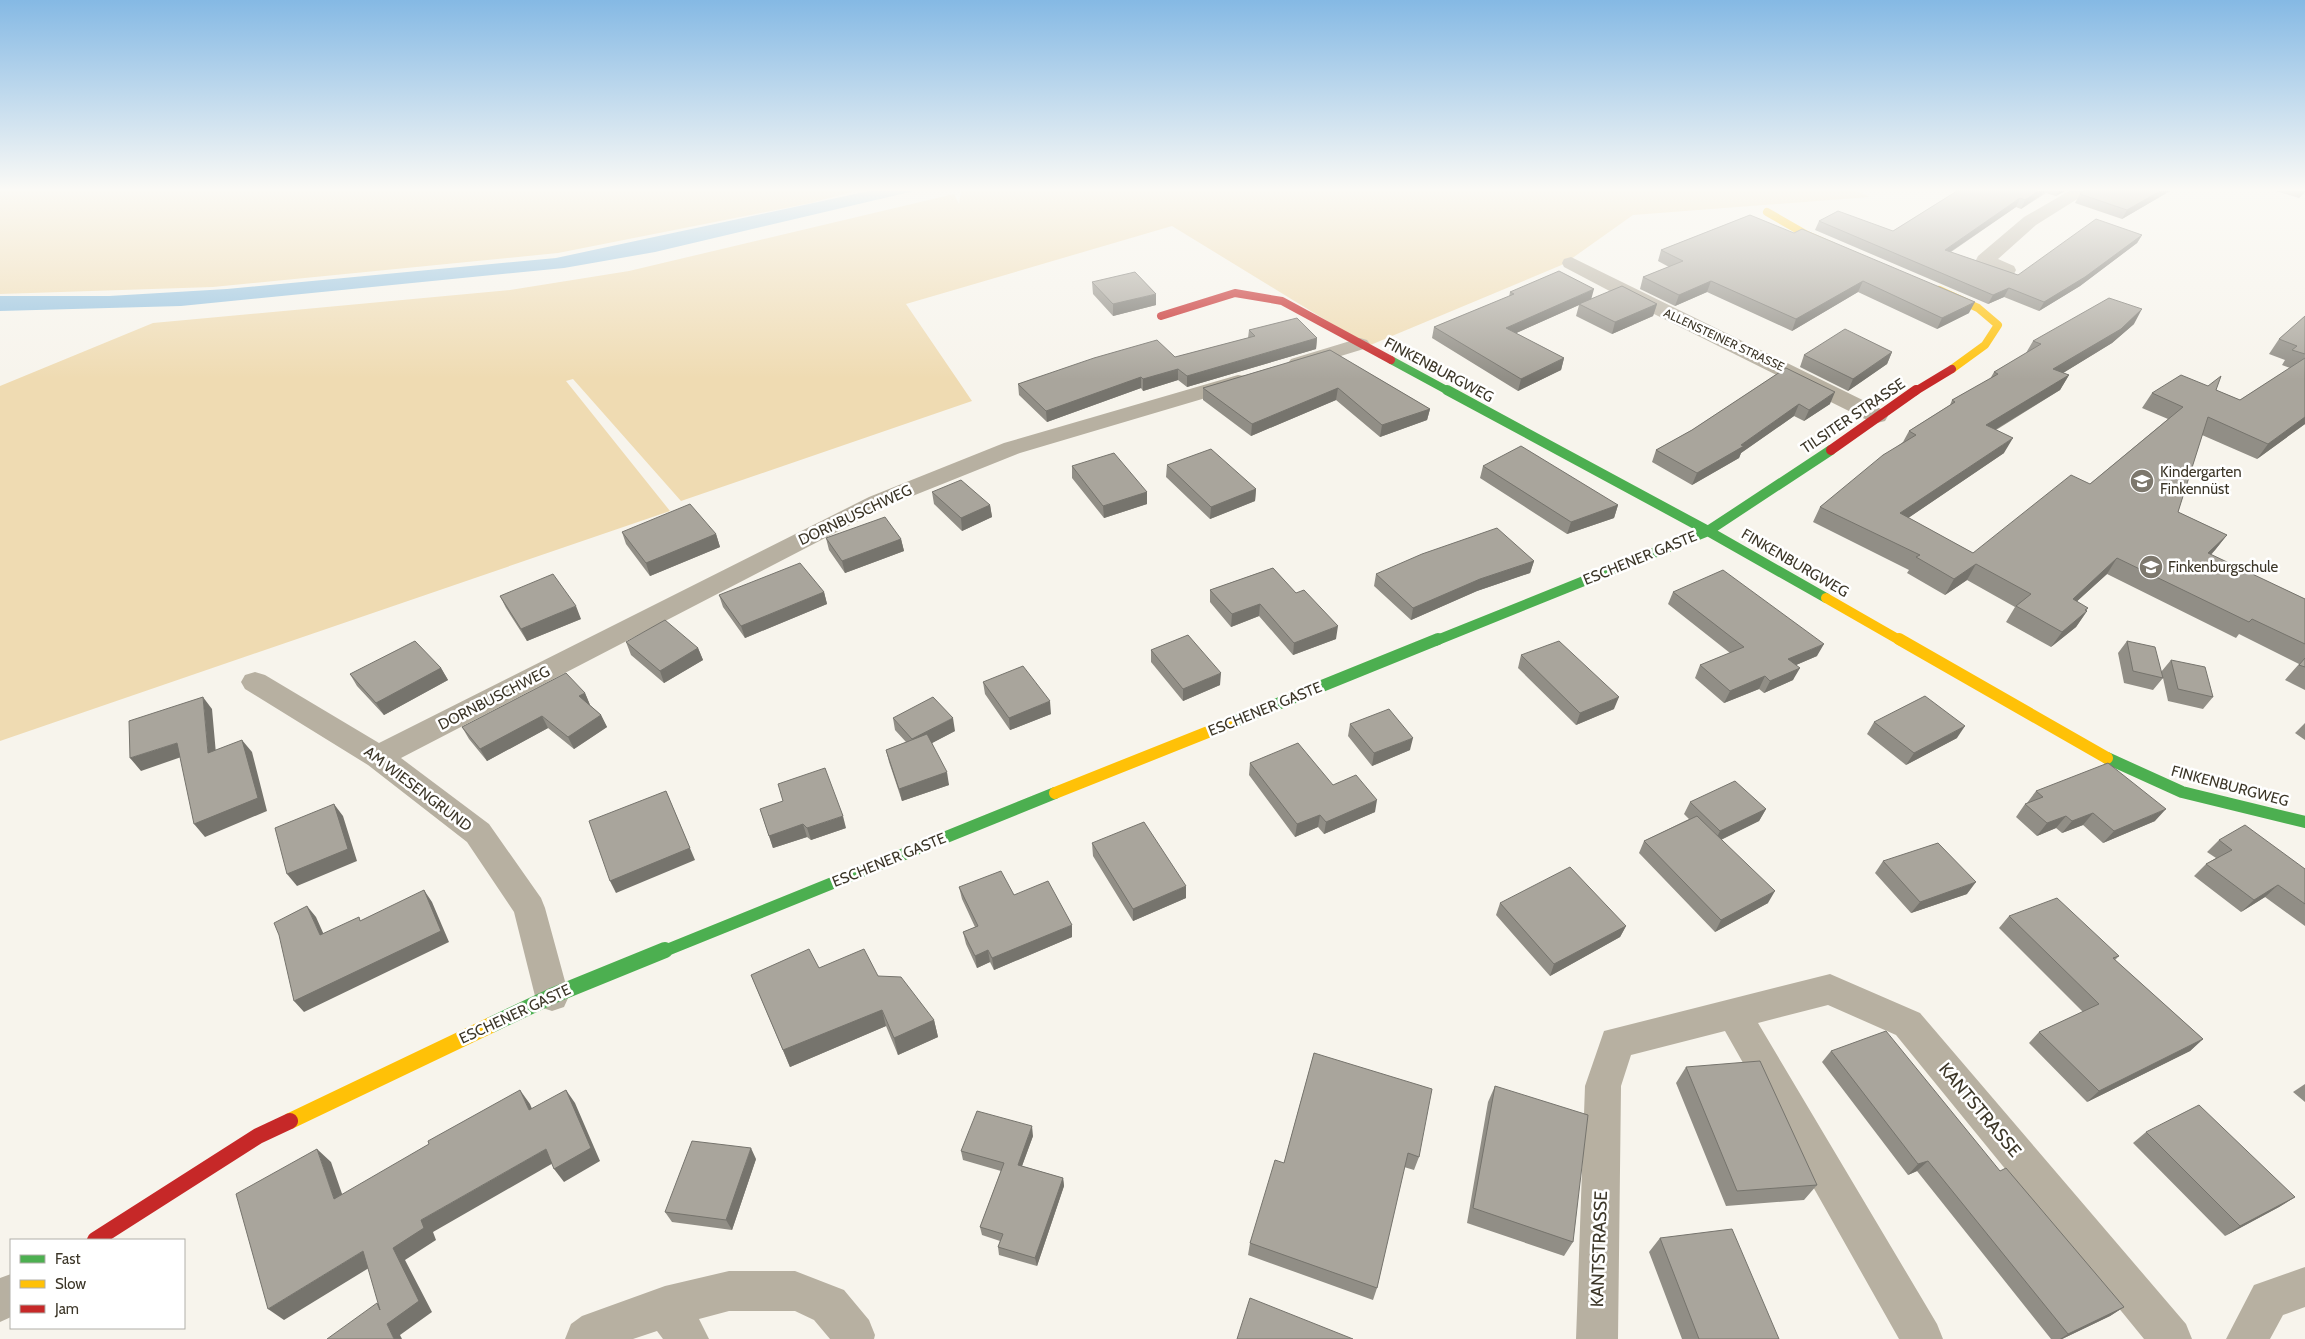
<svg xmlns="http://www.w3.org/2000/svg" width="2305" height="1339" viewBox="0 0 2305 1339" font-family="Cabin,sans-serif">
	<rect width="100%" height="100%" fill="#f7f4ec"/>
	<!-- green -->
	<path fill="#efdbb2" d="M0 191H855L811 203 558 253 213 287 0 294Z
		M961 191H1856L1870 197 1633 215 1564 264 1368 346 1172 226 906 304 972 401 681 501 573 379 566 381 670 511 0 741V386L153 323 510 290 629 271 954 194 959 204Z"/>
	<!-- water -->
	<path fill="#92c0de" d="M869 191H914L655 252 564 268 181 306 0 311V296H109L227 289 556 258Z"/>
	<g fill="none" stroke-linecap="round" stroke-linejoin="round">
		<!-- street -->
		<path fill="#b7b0a1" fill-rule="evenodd" d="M2069 191H2090L2036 225 1998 259 2014 266 2016 270 2014 274C2003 277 1982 270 1976 260L1978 256 2024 217Z
			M1571 257 1885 411 1888 416 1885 421 1877 423 1869 421 1640 307 1564 267 1562 263 1564 259Z
			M1360 338 1367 340 1370 344 1367 348 1298 369 1291 367 1288 363 1291 359Z
			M1238 375 1246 376 1249 381 1246 386 1020 453 885 507 401 758 489 824 541 898 545 908 569 996 564 1007 552 1011 540 1007 535 996 514 912 467 842 368 765 245 689 241 682 245 675 255 672 265 675 379 743 869 497 1004 443Z
			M1830 974 1920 1013 2186 1324 2192 1339H2144L1896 1035 1828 1005 1758 1023 1937 1324 1943 1339H1899L1725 1031 1631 1055 1621 1086 1618 1339H1576L1585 1086 1604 1031Z
			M2305 1267V1307L2283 1315 2270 1339H2226L2254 1285Z
			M729 1271H795L844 1290 869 1320 875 1335 874 1339H830L814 1320 795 1311H729L699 1319 709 1339H663L657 1331 633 1339H565L571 1324 582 1316 665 1286Z
			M11 1274V1317L0 1322V1278Z"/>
		<!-- fast-far3 -->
		<path stroke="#4caf50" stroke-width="8" d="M1391 360 1450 392"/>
		<!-- fast-far2 -->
		<path stroke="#4caf50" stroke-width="10" d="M1447 390 1708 531 1826 598
			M1435 641 1708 531 1831 450"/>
		<!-- fast-far1 -->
		<path stroke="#4caf50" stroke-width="12" d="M1228 724 1438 639
			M2107 758 2182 792 2305 822
			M662 952 1055 793"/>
		<!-- fast -->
		<path stroke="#4caf50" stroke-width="16" d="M491 1025 552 996 665 950"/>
		<!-- slow-far3 -->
		<path stroke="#ffc107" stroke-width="8" d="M1767 212 1807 235 1832 246
			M1939 290 1978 308 1998 325 1985 345 1952 369"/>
		<!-- slow-far2 -->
		<path stroke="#ffc107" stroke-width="10" d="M1826 598 1901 641"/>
		<!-- slow-far1 -->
		<path stroke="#ffc107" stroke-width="12" d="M1899 639 2107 758
			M1055 793 1228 724"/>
		<!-- slow -->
		<path stroke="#ffc107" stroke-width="16" d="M290 1121 491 1025"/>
		<!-- jam-far2 -->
		<path stroke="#c62828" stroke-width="8" d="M1161 316 1235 293 1282 301 1391 360
			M1914 392 1952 369"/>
		<!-- jam-far1 -->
		<path stroke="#c62828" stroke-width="10" d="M1831 450 1916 390"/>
		<!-- jam -->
		<path stroke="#c62828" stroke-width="16" d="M95 1240 258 1136 290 1121"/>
	</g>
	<!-- wall -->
	<path fill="#918e86" d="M1957 191H2065L2056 196 2046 193 2021 209 2016 207 1951 252 2018 275 2142 235 2137 243 2080 286 2039 311 2004 297 1988 304 1815 230 1819 221 1893 231Z
		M2170 191 2122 219 2075 203 2080 194Z
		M2276 191H2305V192L2299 198Z
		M1750 215 1969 313 1937 329 1858 292 1792 331 1707 292 1675 306 1640 289 1643 277 1669 267 1658 261 1661 250Z
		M1092 282 1156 305 1113 316 1093 294Z
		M1510 292 1591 299 1657 304 1653 316 1612 334 1576 316 1579 305 1516 333 1564 358 1561 370 1518 391 1432 338 1434 327 1509 297Z
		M2305 316V424L2257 459 2202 435 2178 512 2227 535 2211 555 2305 599V690L2285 680 2299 664 2239 634 2236 638 2107 574 2077 601 2087 611 2076 627 2051 647 2006 622 2015 607 1967 580 1945 595 1907 573 1909 570 1813 522 1820 507 1903 442 1909 431 1950 405 1952 400 1990 379 1994 372 2026 353 2033 341 2134 324 2112 343 2063 373 2069 375 2060 390 1996 430 2004 453 1908 518 1973 553 2090 484 2168 419 2142 408 2152 393 2216 390 2240 400 2290 368 2282 365 2285 360 2269 354 2279 339Z
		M1249 330 1317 338 1316 349 1187 387 1178 380 1143 391 1141 388 1047 422 1019 395 1018 384 1175 357 1248 338Z
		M1330 350 1430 409 1427 420 1380 437 1336 400 1251 436 1203 400V388Z
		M1892 352 1887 364 1848 391 1800 367 1804 355Z
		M1786 368 1830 404 1804 421 1794 416 1741 453 1739 458 1692 485 1652 462 1656 450 1692 430Z
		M1167 465 1256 489 1255 501 1210 519 1166 477Z
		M1072 466 1147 492V504L1104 518 1072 478Z
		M1483 466 1618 505 1614 518 1567 534 1480 478Z
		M932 492 990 505 992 517 962 531 934 504Z
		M622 532 716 534 720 547 650 576 626 544Z
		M826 538 901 539 904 551 845 573 829 550Z
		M1534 561 1530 573 1477 591 1411 620 1374 586 1376 574Z
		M1273 568 1336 639 1293 655 1259 616 1231 627 1210 602V590Z
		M824 592 827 604 745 638 723 607 719 595Z
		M1673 592 1817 656 1796 665 1793 680 1764 693 1759 689 1724 703 1695 678 1700 665 1730 653 1668 604Z
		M500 596 581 619 527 641 506 608Z
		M2127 641 2161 672 2171 660 2213 697 2203 709 2168 701 2163 678 2153 690 2124 683 2118 653Z
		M626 642 698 648 703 660 664 683 631 655Z
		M1151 650 1220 685 1183 701 1151 662Z
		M1521 655 1614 709 1576 725 1518 668Z
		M441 668 448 680 384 715 357 686 350 674Z
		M983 682 1051 714 1010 730 985 694Z
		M585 693 590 705 601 715 607 727 574 749 548 728 487 761 469 739 462 727Z
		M893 718 955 731 932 743 949 785 902 801 889 762 886 750 906 742 895 730Z
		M1874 722 1957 738 1906 765 1867 734Z
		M2305 723V740L2295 733Z
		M1350 724 1410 750 1372 766 1348 736Z
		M1250 763 1333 785 1375 812 1324 834 1318 827 1295 837 1249 775Z
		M2036 791 2155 821 2103 843 2083 825 2062 833 2056 828 2037 836 2016 817 2025 804H2027V803Z
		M1690 802 1766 809 1759 821 1721 840 1768 903 1715 932 1639 853 1644 841 1689 819 1684 814Z
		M760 809 846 828 811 840 807 837 773 848Z
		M2219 840 2305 869V926L2265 897 2241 912 2194 876 2206 864 2216 858 2207 852Z
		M1092 843 1186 898 1133 921 1093 856Z
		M1883 861 1967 894 1911 913 1875 873Z
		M959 887 1014 895 1072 937 994 970 990 962 977 968 966 944 963 932 975 927 962 899Z
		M1500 903 1626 926 1620 937 1550 976 1496 915Z
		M2009 916 2119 956 2115 960 2203 1039 2190 1051 2087 1102 2029 1043 2039 1032 2083 1012 1999 928Z
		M819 968 878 976 934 1020 938 1037 898 1055 886 1026 790 1067 751 975Z
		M1831 1051 2000 1171 2124 1307 2110 1316 2062 1339H2051L1917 1171 1908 1175 1822 1062Z
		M1314 1053 1419 1157 1414 1170 1404 1167 1377 1288 1373 1300 1248 1255 1250 1243 1284 1163Z
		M1686 1067 1817 1185 1804 1200 1726 1206 1676 1083Z
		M2305 1084V1102L2293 1092Z
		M1495 1086 1573 1242 1564 1256 1467 1223 1488 1102Z
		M2146 1132 2295 1197 2279 1207 2225 1236 2133 1143Z
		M1033 1136 1022 1166 1063 1178 1064 1186 1037 1266 999 1255 998 1247 1000 1241 982 1235 980 1227 1001 1171 963 1160 961 1151Z
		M756 1159 732 1230 672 1222 665 1212Z
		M1660 1238 1779 1339H1682L1649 1252Z"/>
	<!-- shaded-wall -->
	<path fill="#76746d" d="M2038 191H2046L2021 209 2025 200Z
		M2059 191H2065L2056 196Z
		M2160 191H2170L2122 219 2127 210Z
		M2020 198 2016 207 1941 258 1945 250Z
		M2142 235 2137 243 2080 286 2039 311 2044 302Z
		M1711 281 1707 292 1675 306 1679 295Z
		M1863 281 1858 292 1792 331 1796 319Z
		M2009 288 2004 297 1988 304 1993 295Z
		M1594 289 1591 300 1579 304V305L1503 339 1506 328Z
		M1156 294V305L1113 316V304Z
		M1975 302 1969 313 1937 329 1942 318Z
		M1657 304 1653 316 1612 334 1615 322Z
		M2142 309 2134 324 2112 343 2045 384 2053 369Z
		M1317 338 1316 349 1187 387V376Z
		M1892 352 1887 364 1848 391 1853 379Z
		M1564 358 1561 370 1518 391 1521 379Z
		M1178 369V380L1143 391V379Z
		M2069 375 2060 390 1978 440 1986 425Z
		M1141 377V388L1047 422 1046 411Z
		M1338 388 1336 400 1251 436 1252 424Z
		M1835 392 1830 404 1804 421 1809 410Z
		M1799 404 1794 416 1741 453 1739 458 1692 485 1697 473 1741 445Z
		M1430 409 1427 420 1380 437 1382 425Z
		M2305 417V424L2257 459 2268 444Z
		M2013 438 2004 453 1892 529 1900 513Z
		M1256 489 1255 501 1210 519 1211 507Z
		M1147 492V504L1104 518 1103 506Z
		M990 505 992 517 962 531 961 518Z
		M1618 505 1614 518 1567 534 1571 522Z
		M716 534 720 547 650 576 646 563Z
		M2227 535 2215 550 2196 569 2208 553Z
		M901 539 904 551 845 573 842 561Z
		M2117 558 2107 574 2062 615 2073 599Z
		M1534 561 1530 573 1477 591 1411 620 1413 608 1480 579Z
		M1976 564 1967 580 1945 595 1954 579Z
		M824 592 827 604 745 638 741 626Z
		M1260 604 1259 616 1231 627 1232 614Z
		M576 606 581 619 527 641 521 629Z
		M2088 608 2084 614 2087 611 2076 627 2051 647 2062 632Z
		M1338 626 1336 639 1293 655 1294 643Z
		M1824 644 1817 656 1782 671 1788 659Z
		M698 648 703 660 664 683 660 671Z
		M441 668 448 680 384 715 376 703Z
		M1800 668 1793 680 1764 693 1770 681Z
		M1221 673 1220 685 1183 701V689Z
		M1765 676 1759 689 1724 703 1730 691Z
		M585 693 590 705 584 709 579 696Z
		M203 697 212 709 217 765 208 753Z
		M1619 697 1614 709 1576 725 1580 713Z
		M1050 701 1051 714 1010 730 1009 718Z
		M601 715 607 727 574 749 568 737Z
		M542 716 548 728 487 761 480 749Z
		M953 718 955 731 915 752 912 739Z
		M1965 726 1957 738 1906 765 1914 753Z
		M1413 738 1410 750 1372 766 1374 753Z
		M242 740 252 752 267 811 205 837 194 824Z
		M177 743 187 755 141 771 130 758Z
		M947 772 949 785 902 801 899 789Z
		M666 791 695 860 616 893 610 881Z
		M1377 800 1375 812 1324 834 1326 822Z
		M334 804 343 816 357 861 297 886 287 874Z
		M1766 809 1759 821 1714 843 1720 831Z
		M2166 809 2155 821 2103 843 2114 831Z
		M2093 813 2083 825 2062 833 2072 821Z
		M1320 815 1318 827 1295 837 1297 824Z
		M843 816 846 828 811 840 807 828Z
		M2066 816 2056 828 2037 836 2047 823Z
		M803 824 807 837 773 848 769 836Z
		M1976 882 1967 894 1911 913 1920 902Z
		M2278 885 2265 897 2241 912 2254 900Z
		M1186 886V898L1133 921V909Z
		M424 890 432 902 449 942 304 1012 294 1001Z
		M1775 891 1768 903 1715 932 1721 920Z
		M307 906 316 917 329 946 320 935Z
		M1072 925V937L994 970 992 958Z
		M1626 926 1620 937 1550 976 1554 964Z
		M988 950 990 962 977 968 975 956Z
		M882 1010 886 1026 790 1067 783 1050Z
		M934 1020 938 1037 898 1055 894 1038Z
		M2203 1039 2190 1051 2087 1102 2099 1091Z
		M520 1090 530 1104 538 1123 529 1110Z
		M566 1090 575 1103 600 1161 564 1182 554 1169Z
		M1032 1126 1033 1136 1019 1174 1018 1165Z
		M751 1148 756 1159 732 1230 726 1220Z
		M317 1149 331 1162 348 1211 334 1199Z
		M546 1149 555 1162 433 1232 436 1240 405 1260 432 1312 400 1335 402 1339H394L377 1303 390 1315 393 1248 421 1220Z
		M1928 1161 1917 1171 1908 1175 1918 1164Z
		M1063 1178 1064 1186 1037 1266 1035 1258Z
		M2295 1197 2279 1207 2225 1236 2240 1226Z
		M363 1251 377 1263 284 1320 268 1309Z
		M2124 1307 2110 1316 2062 1339H2060L2068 1334Z"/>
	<!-- building -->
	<path fill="#a9a59c" stroke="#76746d" d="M1957 191H2038L2025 200 2020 198 1945 250 2018 275 2096 219 2142 235 2085 277 2044 302 2009 288 1993 295 1819 221 1838 211 1893 231Z
		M2084 191H2160L2127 210 2080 194Z
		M1750 215 1794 233 1802 229 1975 302 1942 318 1863 281 1796 319 1711 281 1679 295 1643 277 1683 261 1661 250Z
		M1559 271 1594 289 1506 328 1564 358 1521 379 1434 327 1514 294 1510 292Z
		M1135 272 1156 294 1113 304 1092 282Z
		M1622 286 1657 304 1615 322 1579 304Z
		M2109 298 2142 309 2121 329 2053 369 2069 375 1986 425 2013 438 1900 513 1973 553 2071 475 2090 484 2183 407 2152 393 2181 375 2208 386 2221 376 2216 390 2240 400 2305 358V417L2268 444 2208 417 2178 512 2227 535 2208 553 2305 599V644L2252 619 2249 622 2117 558 2073 599 2088 608 2085 610 2087 611 2062 632 2016 606 2031 594 1976 564 1954 579 1916 557 1920 555 1820 507 1883 455 1916 435 1909 431 1955 402 1952 400 1998 374 1994 372 2041 344 2033 341Z
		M2305 316V354L2292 350 2297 346 2279 339Z
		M1297 318 1317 338 1187 376 1178 369 1143 379 1141 377 1046 411 1018 384 1094 358 1157 340 1175 357 1255 336 1249 330Z
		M1845 329 1892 352 1853 379 1804 355Z
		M1330 350 1430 409 1382 425 1338 388 1252 424 1203 388Z
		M1786 368 1835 392 1809 410 1799 404 1741 445 1744 446 1697 473 1656 450 1692 430Z
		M1521 446 1618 505 1571 522 1483 466Z
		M1211 449 1256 489 1211 507 1167 465Z
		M1114 453 1147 492 1103 506 1072 466Z
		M961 480 990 505 961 518 932 492Z
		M690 504 716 534 646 563 622 532Z
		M885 517 901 539 842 561 826 538Z
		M1497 528 1534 561 1480 579 1413 608 1376 574 1422 554Z
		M800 563 824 592 741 626 719 595Z
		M1273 568 1296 593 1304 590 1338 626 1294 643 1260 604 1232 614 1210 590Z
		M1723 570 1824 644 1788 659 1800 668 1770 681 1765 676 1730 691 1700 665 1744 647 1673 592Z
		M553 574 576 606 521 629 500 596Z
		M665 620 698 648 660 671 626 642Z
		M1188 635 1221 673 1183 689 1151 650Z
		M415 641 441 668 376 703 350 674Z
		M1559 641 1619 697 1580 713 1521 655Z
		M2127 641 2155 647 2163 678 2133 671Z
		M2305 658V667L2299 665Z
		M2171 660 2205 667 2213 697 2178 689Z
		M1023 666 1050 701 1009 718 983 682Z
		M566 673 585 693 579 696 601 715 568 737 542 716 480 749 462 727Z
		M1925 696 1965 726 1914 753 1874 722Z
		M203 697 208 753 242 740 258 798 194 824 177 743 130 758 129 721Z
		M933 697 953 718 912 739 893 718Z
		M1389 709 1413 738 1374 753 1350 724Z
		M927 734 947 772 899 789 886 750Z
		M1298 743 1333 785 1356 775 1377 800 1326 822 1320 815 1297 824 1250 763Z
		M2108 763 2166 809 2114 831 2093 813 2072 821 2066 816 2047 823 2025 804 2043 797 2036 791Z
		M825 768 843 816 807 828 803 824 769 836 760 809 783 801 778 784Z
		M1735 781 1766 809 1720 831 1690 802Z
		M666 791 690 848 610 881 589 821Z
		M334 804 348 849 287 874 275 828Z
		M1697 816 1775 891 1721 920 1644 841Z
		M1144 822 1186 886 1133 909 1092 843Z
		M2245 825 2305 869V904L2278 885 2254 900 2206 864 2232 850 2219 840Z
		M1938 843 1976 882 1920 902 1883 861Z
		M1570 867 1626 926 1554 964 1500 903Z
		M1001 871 1014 895 1048 881 1072 925 992 958 988 950 975 956 963 932 978 926 959 887Z
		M424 890 441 931 294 1001 279 935 274 923 307 906 320 935 359 917 360 921Z
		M2057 898 2119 956 2113 958 2203 1039 2099 1091 2039 1032 2099 1004 2009 916Z
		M809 949 819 968 864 949 878 976 901 977 934 1020 894 1038 882 1010 783 1050 751 975Z
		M1886 1031 2000 1171 2006 1168 2124 1307 2068 1334 1928 1161 1918 1164 1831 1051Z
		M1314 1053 1432 1089 1419 1157 1408 1153 1377 1288 1250 1243 1275 1160 1284 1163Z
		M1760 1061 1817 1185 1737 1191 1686 1067Z
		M1495 1086 1588 1115 1573 1242 1473 1208Z
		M520 1090 529 1110 566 1090 591 1148 554 1169 546 1149 421 1220 424 1228 393 1248 419 1301 387 1324 394 1339H327L377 1303 380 1310 363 1251 268 1309 236 1194 317 1149 334 1199 429 1144 428 1141Z
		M2199 1105 2295 1197 2240 1226 2146 1132Z
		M977 1111 1032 1126 1018 1165 1063 1178 1035 1258 998 1247 1003 1234 980 1227 1004 1163 961 1151Z
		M692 1141 751 1148 726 1220 665 1212Z
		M1732 1229 1779 1339H1699L1660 1238Z
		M1250 1298 1353 1339H1237Z"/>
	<!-- sky -->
	<linearGradient id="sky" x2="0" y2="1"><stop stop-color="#85b9e4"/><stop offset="0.5" stop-color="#fbfaf6"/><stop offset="1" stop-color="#fbfaf6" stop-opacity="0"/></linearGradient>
	<rect width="2305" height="379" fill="url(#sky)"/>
	<!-- icons -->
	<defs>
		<g id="school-disc" transform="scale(1.25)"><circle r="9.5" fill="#7d786d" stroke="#fff"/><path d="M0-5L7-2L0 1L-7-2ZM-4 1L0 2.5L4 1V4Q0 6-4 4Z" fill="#fff"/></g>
	</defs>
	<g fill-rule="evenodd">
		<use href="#school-disc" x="2142" y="481"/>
		<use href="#school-disc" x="2151" y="567"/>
	</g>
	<g text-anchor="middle" stroke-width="5" stroke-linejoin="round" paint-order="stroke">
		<!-- far-street labels -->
		<g font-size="12" fill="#3c3628" stroke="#fff">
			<text transform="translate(1724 340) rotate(25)" y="4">ALLENSTEINER STRASSE</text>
		</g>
		<!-- street labels -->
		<g font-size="15" fill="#3c3628" stroke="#fff">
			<text transform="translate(1439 370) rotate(28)" y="5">FINKENBURGWEG</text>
			<text transform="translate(1853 416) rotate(-34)" y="5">TILSITER STRASSE</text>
			<text transform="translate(855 515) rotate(-25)" y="5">DORNBUSCHWEG</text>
			<text transform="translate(1640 558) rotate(-22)" y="5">ESCHENER GASTE</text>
			<text transform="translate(1795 563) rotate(30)" y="5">FINKENBURGWEG</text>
			<text transform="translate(494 698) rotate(-27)" y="5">DORNBUSCHWEG</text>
			<text transform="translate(1265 709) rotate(-22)" y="5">ESCHENER GASTE</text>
			<text transform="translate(2230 786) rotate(15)" y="5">FINKENBURGWEG</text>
			<text transform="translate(418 789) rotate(37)" y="5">AM WIESENGRUND</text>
			<text transform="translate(889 860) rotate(-22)" y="5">ESCHENER GASTE</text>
			<text transform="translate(515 1014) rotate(-25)" y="5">ESCHENER GASTE</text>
		</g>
		<!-- poi labels -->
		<g font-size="15" fill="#3c3628" stroke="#fff" text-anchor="start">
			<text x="2160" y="477">Kindergarten<tspan x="2160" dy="17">Finkennüst</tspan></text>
			<text x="2168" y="572">Finkenburgschule</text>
		</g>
		<!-- near-street labels -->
		<g font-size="18" fill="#3c3628" stroke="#fff">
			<text transform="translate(1980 1110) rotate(50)" y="6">KANTSTRASSE</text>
			<text transform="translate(1599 1249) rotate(-88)" y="6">KANTSTRASSE</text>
		</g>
	</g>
	<!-- legend -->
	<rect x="10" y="1239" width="175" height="90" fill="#ffffff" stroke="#b1afa9"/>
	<rect x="20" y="1255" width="25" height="8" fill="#4caf50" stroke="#b1afa9"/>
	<text x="55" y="1264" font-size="15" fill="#3c3628">Fast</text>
	<rect x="20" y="1280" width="25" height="8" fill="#ffc107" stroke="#b1afa9"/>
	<text x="55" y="1289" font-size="15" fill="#3c3628">Slow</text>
	<rect x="20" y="1305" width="25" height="8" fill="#c62828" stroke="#b1afa9"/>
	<text x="55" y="1314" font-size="15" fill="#3c3628">Jam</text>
</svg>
